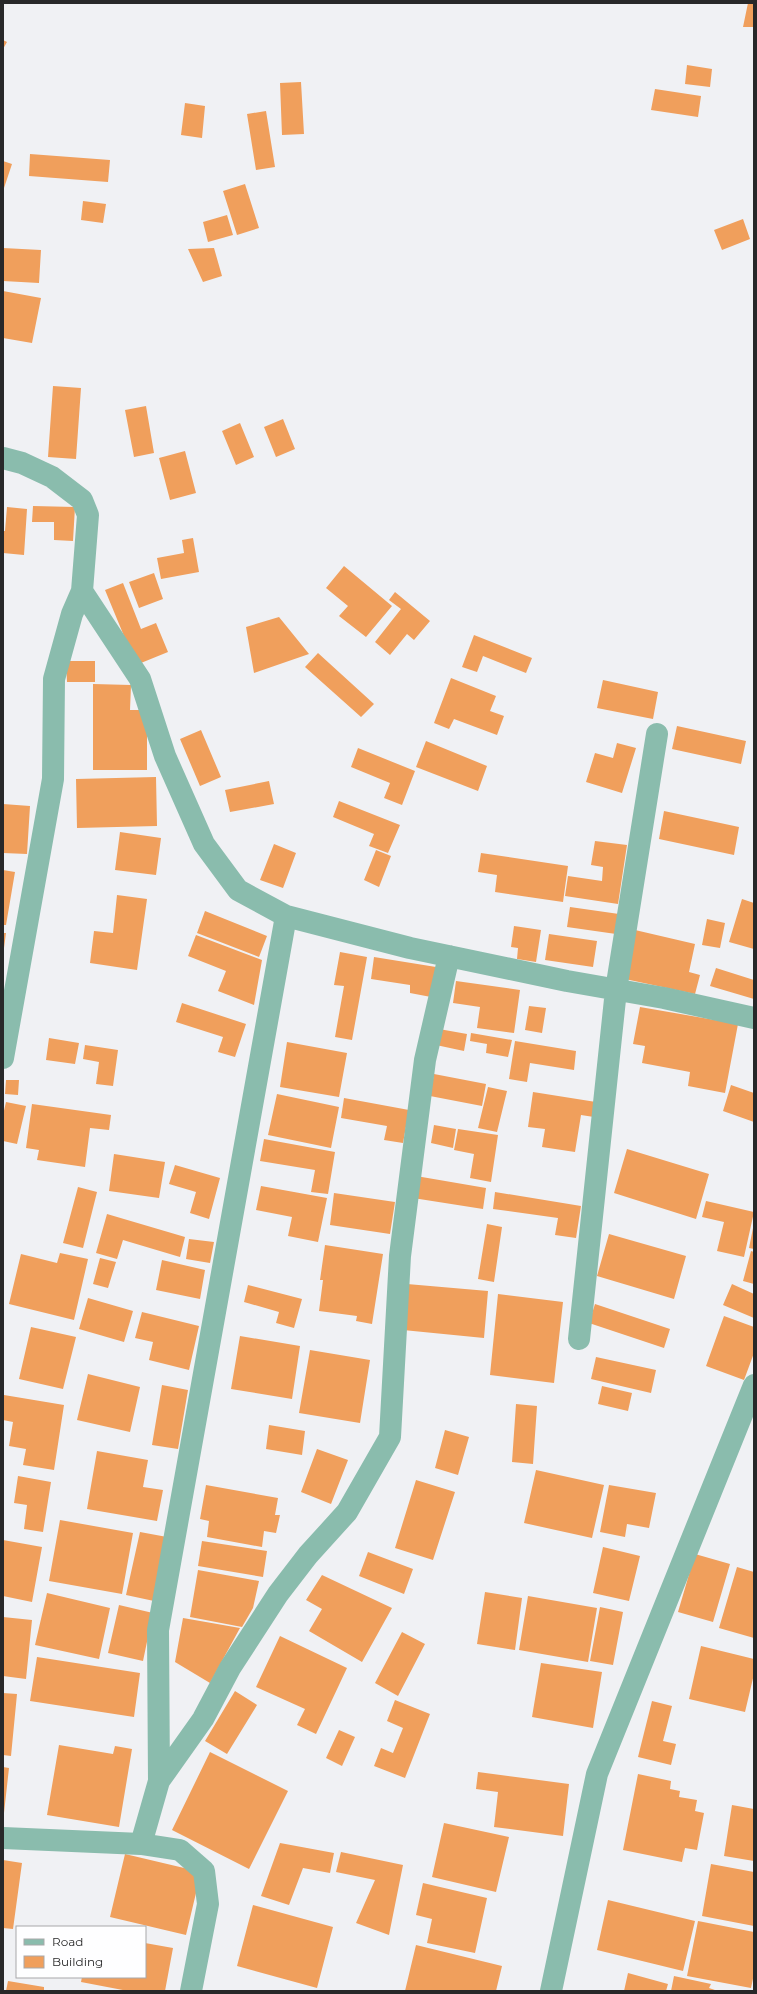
<svg xmlns="http://www.w3.org/2000/svg" width="757" height="1994" viewBox="0 0 757 1994" font-family="Montserrat,sans-serif">
	<rect width="100%" height="100%" fill="#f0f1f4"/>
	<!-- building -->
	<path fill="#f09f5c" d="M748 3H754V27H743Z
		M3 40 7 42 3 49Z
		M687 65 712 69 710 87 685 84Z
		M301 82 304 134 282 135 280 83Z
		M655 89 701 96 698 117 651 110Z
		M185 103 205 106 202 138 181 135Z
		M266 111 275 167 256 170 247 114Z
		M30 154 110 160 108 182 29 176Z
		M3 161 12 164 3 191Z
		M245 184 259 228 237 235 223 191Z
		M83 201 106 204 103 223 81 220Z
		M227 215 233 235 208 242 203 222Z
		M743 219 750 239 722 250 714 230Z
		M3 248 41 250 39 283 3 281Z
		M214 248 222 276 203 282 188 249Z
		M3 291 41 298 32 343 3 338Z
		M53 386 81 388 76 459 48 457Z
		M146 406 154 453 134 457 125 410Z
		M283 419 295 449 276 457 264 427Z
		M240 423 254 457 236 465 222 431Z
		M185 451 196 493 170 500 159 458Z
		M33 506 75 507 73 541 54 540V522H32Z
		M7 507 27 509 24 555 3 553V531H5Z
		M193 538 199 572 161 579 157 558 184 553 182 540Z
		M344 566 392 606 366 637 339 616 348 606 326 588Z
		M154 573 163 599 139 608 129 582Z
		M123 583 141 629 156 623 168 652 136 665 105 590Z
		M395 592 430 621 414 640 407 634 390 655 375 642 401 609 389 600Z
		M279 617 309 654 254 673 246 627Z
		M474 635 532 658 526 673 483 656 477 672 462 667Z
		M318 653 374 704 361 717 305 667Z
		M66 661H95V682H67Z
		M451 678 496 696 490 711 504 716 497 735 454 719 449 729 434 723Z
		M603 680 658 692 653 719 597 708Z
		M93 684 131 685 130 710H147V770H93Z
		M677 726 746 741 741 764 672 749Z
		M201 730 221 777 200 786 180 739Z
		M426 741 487 766 478 791 416 767Z
		M617 743 636 748 622 793 586 782 595 753 613 758Z
		M358 748 415 771 402 805 384 798 390 783 351 767Z
		M156 777 157 826 77 828 76 779Z
		M269 781 274 804 230 812 225 790Z
		M339 801 400 825 388 853 369 846 374 834 333 817Z
		M3 804 30 806 27 854 3 853Z
		M664 811 739 827 734 855 659 839Z
		M120 832 161 838 156 875 115 870Z
		M595 841 627 845 618 904 565 896 568 876 602 881 603 867 591 865Z
		M274 844 296 853 283 888 260 880Z
		M376 850 391 856 379 887 364 880Z
		M481 853 568 866 563 902 495 892 497 875 478 872Z
		M3 870 15 872 6 925H3Z
		M117 895 147 899 137 970 90 963 94 931 113 933Z
		M742 899 754 903V949L729 942Z
		M570 907 619 914 616 934 567 927Z
		M205 911 267 936 259 957 197 933Z
		M707 919 725 923 720 948 702 945Z
		M514 926 541 930 536 962 517 959 518 948 511 947Z
		M635 930 695 944 689 972 700 975 695 994 625 979Z
		M3 933H6L4 948H3Z
		M549 934 597 941 593 967 545 960Z
		M196 935 262 960 254 1005 218 991 226 971 188 956Z
		M340 952 367 957 352 1040 335 1037 344 986 334 985Z
		M374 957 436 967 431 997 410 993V985L371 979Z
		M716 968 754 980V999L710 986Z
		M456 981 520 990 514 1033 477 1028 480 1007 453 1003Z
		M182 1003 246 1024 235 1057 218 1052 223 1037 176 1022Z
		M529 1006 546 1008 542 1033 525 1030Z
		M640 1007 738 1024 725 1093 688 1086 690 1072 642 1063 645 1046 633 1044Z
		M439 1029 467 1034 464 1051 436 1045Z
		M471 1033 512 1040 508 1057 486 1053 487 1044 470 1041Z
		M49 1038 79 1043 75 1064 46 1060Z
		M515 1041 576 1051 574 1070 530 1063 527 1082 509 1079Z
		M287 1042 347 1053 339 1097 280 1087Z
		M85 1045 118 1050 113 1086 96 1084 99 1062 83 1059Z
		M434 1074 486 1084 482 1106 430 1096Z
		M6 1080H19L18 1095 5 1094Z
		M731 1085 754 1093V1122L723 1111Z
		M488 1087 507 1091 497 1132 478 1128Z
		M533 1092 596 1102 594 1117 581 1115 575 1152 542 1147 545 1129 528 1127Z
		M277 1094 339 1107 331 1148 268 1135Z
		M344 1098 409 1110 403 1143 384 1140 387 1126 341 1118Z
		M6 1102 26 1106 17 1144 3 1141V1115Z
		M32 1104 111 1115 109 1130 90 1128 85 1167 37 1160 39 1150 26 1148Z
		M434 1125 456 1129 453 1148 431 1143Z
		M458 1129 498 1135 491 1182 470 1178 474 1154 454 1150Z
		M264 1139 335 1152 328 1194 311 1192 315 1170 260 1161Z
		M627 1149 709 1174 696 1219 614 1193Z
		M114 1154 165 1162 159 1198 109 1191Z
		M175 1165 220 1178 209 1219 190 1213 196 1192 169 1184Z
		M416 1176 486 1188 483 1209 413 1198Z
		M261 1186 327 1198 318 1242 288 1236 292 1217 256 1210Z
		M78 1187 97 1192 83 1248 63 1243Z
		M495 1192 581 1206 576 1238 555 1235 558 1218 493 1209Z
		M334 1193 395 1202 390 1234 330 1225Z
		M706 1201 754 1212 744 1257 717 1251 724 1222 702 1217Z
		M107 1214 185 1237 180 1257 123 1240 117 1259 96 1253Z
		M487 1224 502 1227 494 1282 478 1279Z
		M753 1228H754V1249L749 1248Z
		M609 1234 686 1256 674 1299 597 1276Z
		M189 1239 214 1242 210 1263 186 1259Z
		M325 1245 383 1254 372 1324 356 1321 357 1316 319 1311 323 1280H320Z
		M751 1251 754 1252V1284L743 1281Z
		M60 1253 88 1259 74 1320 9 1304 21 1254 57 1263Z
		M100 1258 116 1262 108 1288 93 1284Z
		M162 1260 205 1270 200 1299 156 1290Z
		M407 1284 488 1291 484 1338 403 1330Z
		M732 1284 754 1294V1318L723 1305Z
		M248 1285 302 1299 294 1328 276 1323 279 1312 244 1302Z
		M498 1294 563 1302 554 1383 490 1375Z
		M88 1298 133 1311 124 1342 79 1329Z
		M595 1304 670 1329 664 1348 589 1323Z
		M142 1312 199 1326 189 1370 149 1360 153 1342 135 1338Z
		M724 1316 754 1327V1353L744 1380 706 1366Z
		M31 1327 76 1337 63 1389 19 1379Z
		M240 1336 300 1346 292 1399 231 1389Z
		M310 1350 370 1360 360 1423 299 1413Z
		M596 1357 656 1370 651 1393 591 1379Z
		M88 1374 140 1387 130 1432 77 1420Z
		M162 1385 188 1390 178 1449 152 1445Z
		M602 1386 632 1393 628 1411 598 1404Z
		M4 1395 64 1405 54 1470 23 1465 26 1449 9 1446 13 1422 3 1420Z
		M516 1404 537 1406 533 1464 512 1462Z
		M269 1425 305 1431 302 1455 266 1449Z
		M445 1430 469 1437 458 1475 435 1468Z
		M317 1449 348 1460 331 1504 301 1492Z
		M97 1451 148 1460 143 1487 163 1490 157 1521 87 1509Z
		M536 1470 604 1485 592 1538 524 1523Z
		M18 1476 51 1482 43 1532 24 1529 27 1505 14 1503Z
		M416 1480 455 1492 433 1560 395 1548Z
		M206 1485 278 1498 275 1515H280L276 1533 264 1531 262 1547 207 1537 209 1521 200 1519Z
		M609 1485 656 1493 649 1528 627 1524 625 1537 600 1532Z
		M60 1520 133 1533 122 1594 49 1581Z
		M140 1532 167 1537 154 1601 126 1595Z
		M3 1540 42 1547 32 1602 3 1596Z
		M202 1541 267 1551 263 1577 198 1566Z
		M603 1547 640 1556 629 1601 593 1593Z
		M368 1552 413 1569 404 1594 359 1576Z
		M695 1554 730 1564 713 1622 678 1612Z
		M737 1567 754 1572V1638L719 1628Z
		M198 1570 259 1581 253 1608 242 1627 190 1617Z
		M322 1575 392 1608 362 1662 309 1631 322 1609 306 1600Z
		M485 1592 522 1598 515 1650 477 1644Z
		M47 1593 110 1608 99 1659 35 1645Z
		M528 1596 597 1608 588 1662 519 1650Z
		M119 1605 153 1613 143 1661 108 1653Z
		M600 1607 623 1612 613 1665 590 1661Z
		M3 1617 32 1620 26 1679 3 1676Z
		M183 1618 240 1628 210 1683 175 1662Z
		M402 1632 425 1644 398 1696 375 1683Z
		M280 1636 347 1668 316 1734 297 1725 305 1709 256 1687Z
		M701 1646 754 1659V1674L745 1712 689 1699Z
		M37 1657 140 1673 134 1717 30 1701Z
		M541 1663 602 1672 593 1728 532 1717Z
		M235 1691 257 1705 227 1754 205 1741Z
		M3 1693 17 1694 11 1756 3 1755Z
		M395 1700 430 1714 405 1778 374 1766 381 1748 393 1753 403 1728 387 1721Z
		M652 1701 672 1706 663 1741 676 1744 671 1765 638 1757Z
		M339 1730 355 1737 342 1766 326 1758Z
		M59 1745 113 1754 115 1746 132 1749 119 1827 47 1815Z
		M210 1752 288 1791 249 1869 172 1830Z
		M3 1767 9 1768 4 1813H3Z
		M478 1772 569 1784 563 1836 494 1827 498 1792 476 1789Z
		M638 1774 671 1781 670 1789 680 1791 679 1797 697 1800 695 1811 704 1813 697 1850 685 1848 682 1862 623 1850Z
		M732 1805 754 1809V1861L724 1856Z
		M444 1823 509 1837 496 1892 432 1877Z
		M280 1843 334 1853 330 1873 303 1868 289 1905 261 1896Z
		M341 1852 403 1865 389 1935 356 1923 375 1880 336 1872Z
		M125 1854 201 1872 186 1935 110 1917Z
		M3 1860 22 1863 13 1929 3 1928Z
		M711 1864 754 1872V1926L702 1916Z
		M423 1883 487 1898 475 1953 427 1943 432 1919 416 1915Z
		M608 1900 695 1921 683 1971 597 1950Z
		M253 1905 333 1927 317 1988 237 1966Z
		M698 1921 754 1932V1974L751 1988 687 1976Z
		M145 1943 173 1948 165 1991H128L81 1982 82 1977H145Z
		M416 1945 502 1966 496 1991H405Z
		M628 1973 668 1984 666 1991H624Z
		M674 1976 711 1984 709 1988 718 1991H671Z
		M8 1981 44 1987V1991H6Z"/>
	<g fill="none" stroke-linecap="round" stroke-linejoin="round">
		<!-- minor -->
		<path stroke="#8abcad" stroke-width="22" d="M3 458 22 463 52 477 82 500 88 515 82 591 72 614 54 679 53 779 3 1058
			M82 591 140 679 165 756 204 844 238 890 286 916 410 948 567 981 664 998 754 1018
			M579 1339 616 990 657 734
			M159 1781 203 1719 230 1668 278 1594 308 1555 347 1512 390 1437 400 1256 425 1060 449 956
			M3 1838 141 1844 180 1850 204 1871 208 1904 191 1991
			M141 1844 159 1781 158 1630 286 916
			M551 1991 597 1774 754 1385"/>
	</g>
	<!-- border -->
	<rect width="757" height="1994" fill="none" stroke="#282829" stroke-width="8"/>
	<!-- legend -->
	<rect x="16" y="1926" width="130" height="52" fill="#fefeff" stroke="#a8a8a9"/>
	<rect x="24" y="1939" width="20" height="6" fill="#8abcad" stroke="#a8a8a9"/>
	<text x="52" y="1946" font-size="12" fill="#282829">Road</text>
	<rect x="24" y="1956" width="20" height="12" fill="#f09f5c" stroke="#a8a8a9"/>
	<text x="52" y="1966" font-size="12" fill="#282829">Building</text>
</svg>
